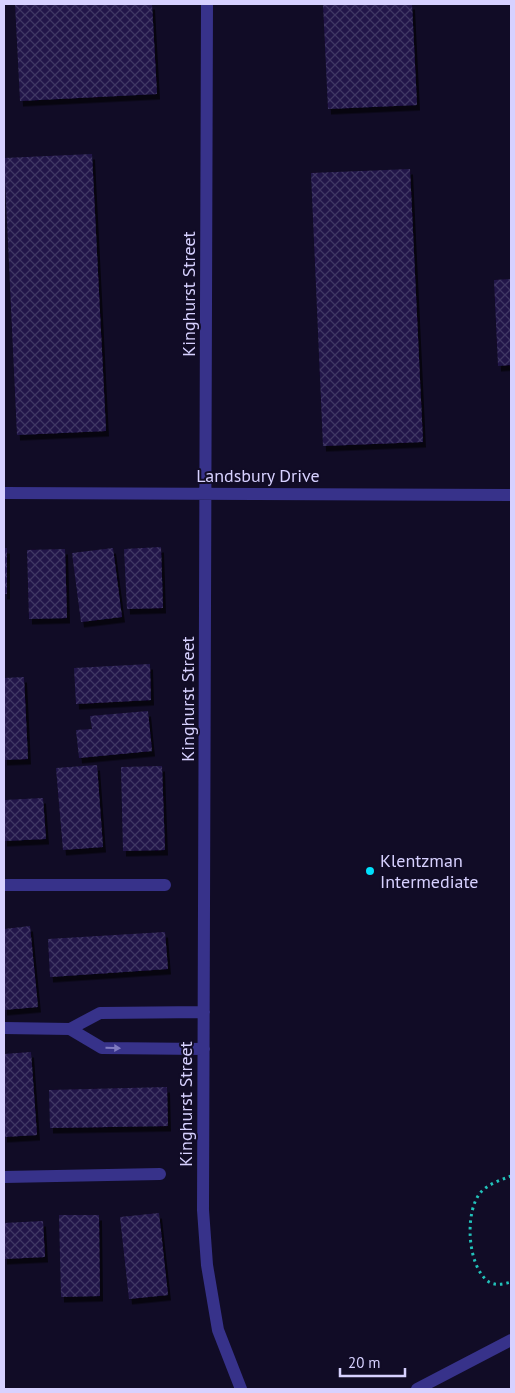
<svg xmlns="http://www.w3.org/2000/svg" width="515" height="1393" viewBox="0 0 515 1393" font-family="'PT Sans',sans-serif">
	<defs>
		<pattern id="building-cross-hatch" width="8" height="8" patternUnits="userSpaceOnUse" patternTransform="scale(1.25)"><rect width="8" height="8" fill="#211649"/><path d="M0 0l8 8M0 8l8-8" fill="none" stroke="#403764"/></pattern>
		<filter id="shadow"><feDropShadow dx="3" dy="5.5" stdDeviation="0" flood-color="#0009"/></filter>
	</defs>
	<rect width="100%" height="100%" fill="#110c26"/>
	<!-- building -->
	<path fill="url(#building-cross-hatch)" filter="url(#shadow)" d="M15 4H152L157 94 20 101Z
		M323 4H412L417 105 328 109Z
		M92 154 106 431 17 435 4 158Z
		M410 169 423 442 323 446 311 173Z
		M511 279V365L498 366 494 280Z
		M161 547 163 608 127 609 124 549Z
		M4 548H7V594H4Z
		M113 548 122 617 81 622 72 553Z
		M65 549 67 618 29 619 27 550Z
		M150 664 151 700 76 704 74 668Z
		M24 677 28 759 4 760V678Z
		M148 711 152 751 79 758 76 730 92 729 90 716Z
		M97 765 103 847 63 850 56 768Z
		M162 766 165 850 123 851 121 767Z
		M43 798 46 839 4 841V800Z
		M30 926 38 1007 4 1010V929Z
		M165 932 168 969 50 977 48 939Z
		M31 1052 37 1135 4 1137V1054Z
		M167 1087 168 1126 50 1128 49 1090Z
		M159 1213 168 1295 129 1299 120 1217Z
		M59 1215H99L100 1296 61 1297Z
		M43 1221 45 1257 4 1259V1223Z"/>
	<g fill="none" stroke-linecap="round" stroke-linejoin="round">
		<!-- path -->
		<path stroke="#22c2ba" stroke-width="3" stroke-dasharray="2.5 4" stroke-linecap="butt" d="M511 1176C501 1180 488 1184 481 1192 464 1211 467 1267 489 1282 496 1286 504 1284 511 1282"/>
		<!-- minor -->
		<path stroke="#37328a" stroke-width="12" d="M207 4 203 1210 207 1265 218 1330 241 1389
			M4 493 511 495
			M4 885H165
			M4 1028 70 1029 100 1013 204 1012
			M70 1029 102 1048 204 1049
			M4 1177 160 1174
			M417 1389 511 1340"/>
	</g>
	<!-- one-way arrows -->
	<defs><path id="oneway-solid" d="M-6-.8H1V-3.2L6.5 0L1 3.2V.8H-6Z" transform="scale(1.25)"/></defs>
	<use fill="#7f7abf" href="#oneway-solid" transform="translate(113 1048) rotate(1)"/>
	<!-- markers -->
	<circle fill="#00e0fc" stroke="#110c26" stroke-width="2" cx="370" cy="871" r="5"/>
	<g text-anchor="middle" stroke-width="4" stroke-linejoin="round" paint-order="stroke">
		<!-- street labels -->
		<g font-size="18" fill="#d7d1ff" stroke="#110c26">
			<text transform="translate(189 294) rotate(-90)" y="6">Kinghurst Street</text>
			<text x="258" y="482">Landsbury Drive</text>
			<text transform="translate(188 699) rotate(-90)" y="6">Kinghurst Street</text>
			<text transform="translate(186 1104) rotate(-90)" y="6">Kinghurst Street</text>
		</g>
		<!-- poi labels -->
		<g font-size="18" fill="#d7d1ff" stroke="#110c26" text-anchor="start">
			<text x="380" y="867">Klentzman<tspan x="380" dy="21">Intermediate</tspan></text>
		</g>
	</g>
	<!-- border -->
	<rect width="515" height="1393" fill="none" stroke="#d7d1ff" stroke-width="10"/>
	<!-- scale -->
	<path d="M340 1368v8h65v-8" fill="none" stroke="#d7d1ff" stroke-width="2.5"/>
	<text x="348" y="1368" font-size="15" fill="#d7d1ff" stroke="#110c26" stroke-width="4" paint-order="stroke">20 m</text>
</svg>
